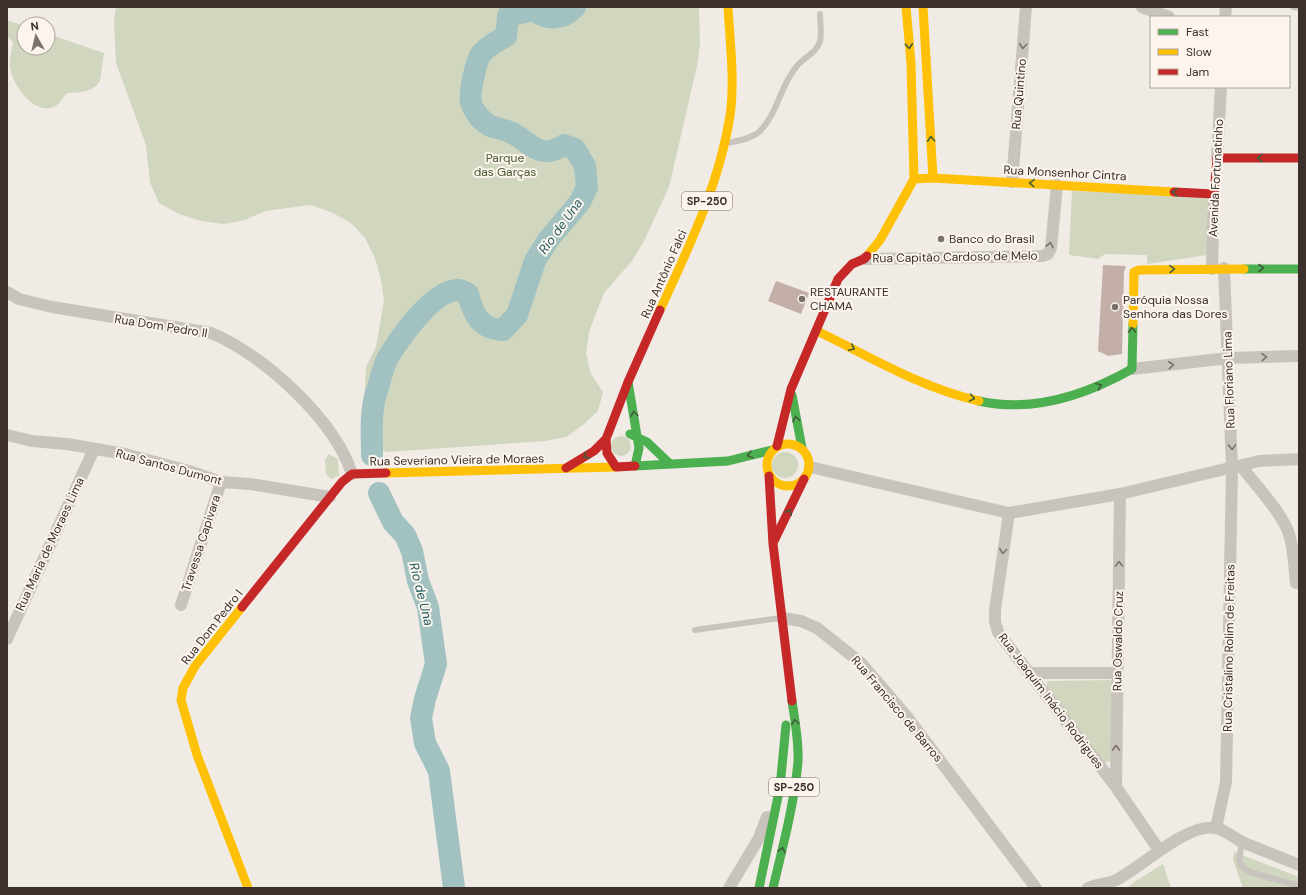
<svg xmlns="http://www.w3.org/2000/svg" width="1306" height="895" viewBox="0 0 1306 895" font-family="'DM Sans',sans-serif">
	<rect width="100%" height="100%" fill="#f0ebe5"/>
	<!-- green -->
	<path fill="#d1d6bf" d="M116 7H699L700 44 697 66 669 187 643 243 632 261 604 293 589 332 586 354 591 374 603 392 598 411 583 425 566 437 545 441 387 452 363 441V420L366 367 376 347 384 301 381 280 375 258 365 238 351 223 331 212 310 205 265 211 245 220 224 224 201 221 179 214 159 203 150 183 146 145 116 63 114 21Z
		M7 20 24 26V48H48V34L104 53 100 81C92 93 80 92 67 93 64 96 61 103 57 105 36 119 12 85 10 67 9 59 12 50 13 42L7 36Z
		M1072 191 1211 196 1207 255 1147 264V255L1105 254 1098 259 1069 255Z
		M611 446a10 10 0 1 1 20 0a10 10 0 1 1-20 0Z
		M772 465a13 13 0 1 1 26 0a13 13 0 1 1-26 0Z
		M329 454 338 459 339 476 331 479 326 474 325 460Z
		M1113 680 1111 761 1103 763 1047 687V681Z
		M1234 852 1299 877V888H1243L1233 860Z
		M1163 864 1171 888H1127L1134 882Z"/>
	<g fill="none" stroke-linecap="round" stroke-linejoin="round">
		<!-- river -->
		<path stroke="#a1c2c1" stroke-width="22" d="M372 455C372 436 370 416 375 397 379 386 382 370 387 359 399 339 432 291 457 290 460 290 465 292 468 294 473 314 480 329 503 330L517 315 535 261 548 240 580 202 587 187 585 166 575 149 564 145C539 161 531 142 510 132 498 127 490 129 480 118 477 114 471 106 471 102 469 93 476 61 481 54 487 46 498 41 506 36L508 16 533 10C547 20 562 21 575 7
			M379 493 393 522 405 535 412 551 418 581 428 607 436 664 425 699 421 718 425 743 439 771 454 888"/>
	</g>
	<!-- building -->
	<path fill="#c3afa7" d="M1103 265 1126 266 1124 272 1122 354 1108 356 1098 351Z
		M776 281 809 293 801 314 768 301Z"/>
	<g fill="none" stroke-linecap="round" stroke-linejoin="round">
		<!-- lane -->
		<path stroke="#c9c3be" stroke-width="6" d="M1293 7 1299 8
			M727 143C737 141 751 139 759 132 778 114 780 85 797 66 804 57 817 53 820 41 822 33 820 22 820 14
			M695 630 780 618
			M1242 842 1239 860 1242 867 1250 872 1299 886"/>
		<!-- street -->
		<path stroke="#c9c3be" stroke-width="12" d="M1142 7 1169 17
			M1225 17 1226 7
			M1217 158 1221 87
			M1012 182 1026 7
			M864 259 1042 256 1048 254 1051 248 1057 185
			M1212 269 1214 194
			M7 292 19 299 52 307 211 333C263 354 335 420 352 474
			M1132 369 1229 358 1299 356
			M7 435 32 441 67 444 125 454 189 471 221 482 250 484 330 497
			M1241 466C1254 483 1283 514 1289 534 1294 549 1294 566 1296 583
			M810 467 1009 513 1120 494 1259 461 1299 459
			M1009 513 995 610V622L998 632 1116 787 1159 850
			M181 605 221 482
			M782 618 801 621 817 628 861 663 908 718 1036 888
			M7 639 94 449
			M1031 673H1117
			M1116 787 1120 494
			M1216 828 1226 782 1232 468 1224 268
			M729 888 759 838 767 817
			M1088 888C1096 884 1106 884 1114 881 1140 869 1186 823 1215 828 1224 829 1234 838 1242 842 1261 850 1280 857 1299 865"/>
		<!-- fast -->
		<path stroke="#4caf50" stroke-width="9" d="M1244 269H1299
			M628 382 639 448 635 466
			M792 395 802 448
			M979 401C1032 413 1086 395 1132 369L1133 324
			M630 434 647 442 670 464
			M635 466 728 461 772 450
			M759 888 780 787 786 725
			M773 888C783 846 794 805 798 762 799 742 795 721 792 701"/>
		<!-- slow -->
		<path stroke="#ffc107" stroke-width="9" d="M906 7 911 63 914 179
			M923 7 933 178
			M914 179 933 178 1174 192
			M867 256 880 240 914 179
			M660 310C689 247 719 185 730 116 735 81 730 43 728 7
			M1133 324 1134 272 1139 270 1244 269
			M817 331C869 356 921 388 979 401
			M767 465a21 21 0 1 1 42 0a21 21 0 1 1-42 0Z
			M386 473 616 467
			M242 607 195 666 183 688 181 700 197 755 248 888"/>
		<!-- jam -->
		<path stroke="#c62828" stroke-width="9" d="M1174 192 1214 194 1217 158H1299
			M777 446 791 389 838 279 852 264 864 259 867 256
			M635 466 616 467 607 453 606 439 628 382 660 310
			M566 468 594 451 606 439
			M769 476 773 544 792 701
			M773 543 804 479
			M242 607 342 482 352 474 386 473"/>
	</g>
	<!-- one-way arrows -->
	<defs><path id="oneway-chevron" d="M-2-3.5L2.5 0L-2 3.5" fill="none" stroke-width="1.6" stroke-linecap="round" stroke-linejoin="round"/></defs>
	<g stroke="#415c38">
		<use href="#oneway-chevron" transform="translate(909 46) rotate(85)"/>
		<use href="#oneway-chevron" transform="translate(931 139) rotate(-93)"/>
		<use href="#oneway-chevron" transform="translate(1260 158) rotate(180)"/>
		<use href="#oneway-chevron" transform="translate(1032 183) rotate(-176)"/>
		<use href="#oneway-chevron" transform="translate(1175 192) rotate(-177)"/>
		<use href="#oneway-chevron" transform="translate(1261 268)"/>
		<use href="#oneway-chevron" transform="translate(1172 269) rotate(-1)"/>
		<use href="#oneway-chevron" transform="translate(1132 330) rotate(-90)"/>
		<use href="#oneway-chevron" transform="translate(852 348) rotate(25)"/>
		<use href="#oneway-chevron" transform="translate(1099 386) rotate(-22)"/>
		<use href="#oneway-chevron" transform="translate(972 398) rotate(10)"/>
		<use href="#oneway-chevron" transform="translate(634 414) rotate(-99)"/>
		<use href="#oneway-chevron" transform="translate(796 419) rotate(-101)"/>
		<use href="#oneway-chevron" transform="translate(750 455) rotate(165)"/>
		<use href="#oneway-chevron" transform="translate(586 456) rotate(147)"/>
		<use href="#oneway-chevron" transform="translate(789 512) rotate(-64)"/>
		<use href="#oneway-chevron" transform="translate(795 722) rotate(-98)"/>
		<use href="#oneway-chevron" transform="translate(782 850) rotate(-77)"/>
	</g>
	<g stroke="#7b726d">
		<use href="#oneway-chevron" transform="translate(1023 46) rotate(95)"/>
		<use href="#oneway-chevron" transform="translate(1050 245) rotate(-78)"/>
		<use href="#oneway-chevron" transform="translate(1264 357) rotate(-2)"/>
		<use href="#oneway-chevron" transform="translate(1171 365) rotate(-6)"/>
		<use href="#oneway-chevron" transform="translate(1232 447) rotate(88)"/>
		<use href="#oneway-chevron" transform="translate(1003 551) rotate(98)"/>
		<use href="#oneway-chevron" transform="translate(1119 564) rotate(-89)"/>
		<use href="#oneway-chevron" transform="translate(1116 748) rotate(-89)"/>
	</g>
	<!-- markers -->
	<g fill="#7a716c" stroke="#fbf5ee" stroke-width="1.5">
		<circle cx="941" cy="239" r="4"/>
		<circle cx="802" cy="299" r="4"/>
		<circle cx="1115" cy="307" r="4"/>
	</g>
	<g text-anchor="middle" stroke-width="4" stroke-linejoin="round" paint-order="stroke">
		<!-- shield labels -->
		<g fill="#fbf5ee" stroke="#756b66" stroke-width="1">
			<rect x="682" y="192" width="50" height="18" rx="3"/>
			<rect x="769" y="778" width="50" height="18" rx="3"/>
		</g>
		<g font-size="11" font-weight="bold" fill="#3b302b">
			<text x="707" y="205">SP-250</text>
			<text x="794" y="791">SP-250</text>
		</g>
		<!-- street labels -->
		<g font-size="12" fill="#3b302b" stroke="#fbf5ee">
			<text transform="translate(1019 94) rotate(-85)" y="4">Rua Quintino</text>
			<text transform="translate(1065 173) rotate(3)" y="4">Rua Monsenhor Cintra</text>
			<text transform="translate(1216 178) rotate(-87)" y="4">Avenida Fortunatinho</text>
			<text transform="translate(955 257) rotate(-1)" y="4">Rua Capitão Cardoso de Melo</text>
			<text transform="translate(664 274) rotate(-66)" y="4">Rua Antônio Falci</text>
			<text transform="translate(161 326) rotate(9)" y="4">Rua Dom Pedro II</text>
			<text transform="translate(1229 380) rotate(-92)" y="4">Rua Floriano Lima</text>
			<text transform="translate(457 460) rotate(-1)" y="4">Rua Severiano Vieira de Moraes</text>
			<text transform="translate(169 467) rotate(15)" y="4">Rua Santos Dumont</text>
			<text transform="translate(201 543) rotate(-72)" y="4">Travessa Capivara</text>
			<text transform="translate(50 544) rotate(-65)" y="4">Rua Maria de Moraes Lima</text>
			<text transform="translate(212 627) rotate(-52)" y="4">Rua Dom Pedro I</text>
			<text transform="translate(1118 641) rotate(-89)" y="4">Rua Oswaldo Cruz</text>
			<text transform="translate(1229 648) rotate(-89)" y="4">Rua Cristalino Rolim de Freitas</text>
			<text transform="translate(1051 701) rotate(53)" y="4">Rua Joaquim Inácio Rodrigues</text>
			<text transform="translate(897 709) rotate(50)" y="4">Rua Francisco de Barros</text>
		</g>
		<!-- park labels -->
		<g font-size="12" fill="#4a5a2e" stroke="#fbf5ee">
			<text x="505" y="162">Parque<tspan x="505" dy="14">das Garças</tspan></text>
		</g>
		<!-- poi labels -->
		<g font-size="12" fill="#3b302b" stroke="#fbf5ee" text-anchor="start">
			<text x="949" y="243">Banco do Brasil</text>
			<text x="810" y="296">RESTAURANTE<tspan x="810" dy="14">CHAMA</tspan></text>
			<text x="1123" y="304">Paróquia Nossa<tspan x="1123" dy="14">Senhora das Dores</tspan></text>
		</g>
		<!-- water labels -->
		<g font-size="13" font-style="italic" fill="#1f5a5e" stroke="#fbf5ee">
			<text transform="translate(560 226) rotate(-54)" y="5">Rio de Una</text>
			<text transform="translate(422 594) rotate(76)" y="5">Rio de Una</text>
		</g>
	</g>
	<!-- border -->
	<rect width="1306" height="895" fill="none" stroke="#3b302b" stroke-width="16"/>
	<!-- legend -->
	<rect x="1150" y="16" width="140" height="72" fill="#fbf5ee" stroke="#aea6a0"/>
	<rect x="1158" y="29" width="20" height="6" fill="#4caf50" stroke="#aea6a0"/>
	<text x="1186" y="36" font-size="12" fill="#3b302b">Fast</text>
	<rect x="1158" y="49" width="20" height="6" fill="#ffc107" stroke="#aea6a0"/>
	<text x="1186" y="56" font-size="12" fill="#3b302b">Slow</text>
	<rect x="1158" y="69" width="20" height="6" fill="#c62828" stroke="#aea6a0"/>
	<text x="1186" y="76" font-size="12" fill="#3b302b">Jam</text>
	<!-- north arrow -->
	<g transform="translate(36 36) rotate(352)"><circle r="19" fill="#fbf5ee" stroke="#aea6a0"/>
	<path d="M0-3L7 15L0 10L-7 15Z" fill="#7a716c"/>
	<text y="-6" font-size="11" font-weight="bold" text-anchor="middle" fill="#3b302b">N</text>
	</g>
</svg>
